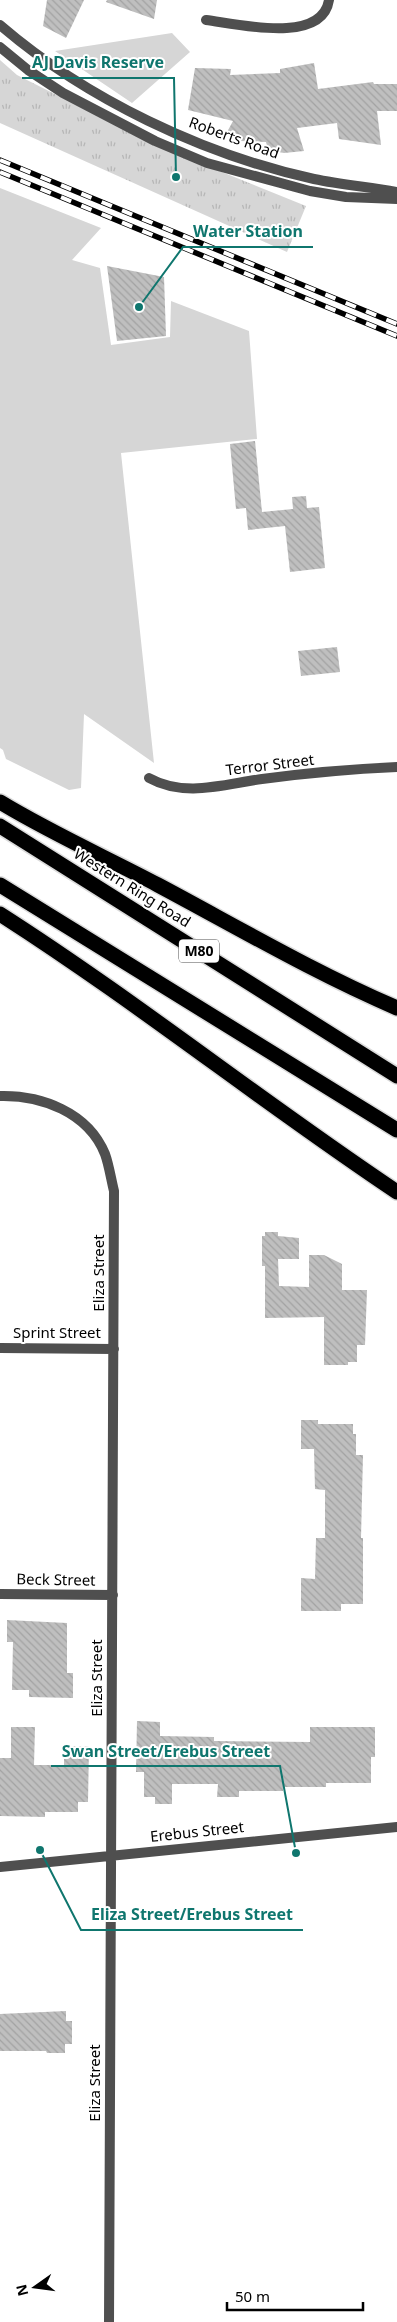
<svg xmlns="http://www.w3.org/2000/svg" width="397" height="2322" viewBox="0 0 397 2322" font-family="'Noto Sans',sans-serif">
	<defs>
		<pattern id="park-tufts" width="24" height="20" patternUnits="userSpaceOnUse" patternTransform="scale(1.25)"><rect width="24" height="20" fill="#d6d6d6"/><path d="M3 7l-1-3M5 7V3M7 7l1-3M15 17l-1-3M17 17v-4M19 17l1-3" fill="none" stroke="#b6b6b6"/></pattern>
		<pattern id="building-back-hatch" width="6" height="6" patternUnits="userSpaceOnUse" patternTransform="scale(1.25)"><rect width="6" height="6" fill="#bfbfbf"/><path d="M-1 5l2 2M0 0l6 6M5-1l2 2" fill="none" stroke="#a2a2a2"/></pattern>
	</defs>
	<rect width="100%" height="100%" fill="#fff"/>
	<!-- grass -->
	<path fill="#d6d6d6" d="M172 33 190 52 132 103 55 51Z
		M0 188 101 228 72 260 100 268 111 345 170 337 171 301 249 331 257 439 121 453 154 763 84 714 81 788 69 790 6 759 3 750 0 748Z"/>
	<!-- park -->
	<path fill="url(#park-tufts)" d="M0 60 17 75 160 147 306 206 287 252 0 123Z"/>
	<!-- building -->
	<path fill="url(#building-back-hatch)" d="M47 0H84L66 38 43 26Z
		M107 0H157L154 19 106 2Z
		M314 63 318 89 373 82 374 84H397V111H377L381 145 339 139 337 123 297 128 304 151 284 153 268 150 266 142 240 141 226 134 233 121 188 110 195 68 231 69 230 75 280 73V69Z
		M107 266 164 277 166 336 117 341Z
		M255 441 262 512 293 509 292 497 306 496 307 508 319 507 325 568 290 572 285 526 248 530 246 508 236 509 230 444Z
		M337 647 340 672 301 676 298 651Z
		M265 1232H278V1236L299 1238V1259H278L279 1286 309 1287V1255H324L342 1264V1290H367L365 1345H357V1362H348V1365H324V1317L265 1318V1266H262V1236H265Z
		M301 1420H318V1424H353V1434H356V1455H363L361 1538H363V1604H341V1611H301V1578L315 1579 316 1538H325V1490L315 1489 314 1449H301Z
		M7 1620 67 1623V1673H73V1698L29 1697V1690H12L13 1642H7Z
		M137 1721 160 1722V1736L214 1737V1741L310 1742V1727H375V1757H371V1783H326V1787H283V1791H239V1797H217L218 1784H172V1804H155V1797H144V1772H136Z
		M11 1727H35L34 1765H64V1746H89L88 1802H78V1812H45V1817L0 1816V1758H11Z
		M66 2011V2021H72V2044H65V2053H47L46 2051H0V2014Z"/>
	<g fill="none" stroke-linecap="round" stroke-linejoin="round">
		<!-- motorway casing -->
		<g stroke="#dbdbdb" stroke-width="18">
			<path id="motorway" d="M0 802C51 833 105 857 158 885 237 927 315 973 397 1008
				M0 826 397 1076
				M0 885 397 1130
				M0 914C136 1001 262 1102 397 1192"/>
		</g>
		<!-- minor -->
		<path stroke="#4f4f4f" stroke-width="10" d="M206 20C237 24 322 45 329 0
			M149 778C185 798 225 784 262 779 307 773 352 769 397 767
			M0 1096C41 1095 88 1112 105 1154 109 1165 111 1179 114 1191L109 2322
			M0 1348 114 1349
			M0 1594 113 1595
			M0 1867 397 1827"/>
		<!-- tertiary -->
		<path stroke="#4f4f4f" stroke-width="10" d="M0 25C86 99 204 155 314 179 342 185 370 187 397 192
			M0 47 28 70 63 93 155 141 207 163 310 191 346 197 397 199"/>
		<!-- motorway -->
		<use href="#motorway" stroke="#000" stroke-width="15"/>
		<!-- rail casing -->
		<g stroke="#000" stroke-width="5.5">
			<path id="rail" d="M0 160 397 324
				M0 172 397 336"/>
		</g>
		<!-- rail -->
		<use href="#rail" stroke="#fff" stroke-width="4" stroke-dasharray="11" stroke-linecap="butt"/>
	</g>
	<g text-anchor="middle" stroke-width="4" stroke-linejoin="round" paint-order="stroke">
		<!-- shield labels -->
		<rect fill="#fff" stroke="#4c4c4c" stroke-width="1" x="179" y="939.5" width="40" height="23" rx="4"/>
		<g font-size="14" font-weight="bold" fill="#000">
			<text x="199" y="956">M80</text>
		</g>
		<!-- street labels -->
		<g font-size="15" fill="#000" stroke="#fff">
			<text transform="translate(234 138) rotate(20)" y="5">Roberts Road</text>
			<text transform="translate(270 765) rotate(-7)" y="5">Terror Street</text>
			<text transform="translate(132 888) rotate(32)" y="5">Western Ring Road</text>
			<text transform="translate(99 1273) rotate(-90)" y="5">Eliza Street</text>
			<text x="57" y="1338">Sprint Street</text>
			<text transform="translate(56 1580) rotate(1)" y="5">Beck Street</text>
			<text transform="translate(97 1678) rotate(-90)" y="5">Eliza Street</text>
			<text transform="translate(197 1832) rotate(-6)" y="5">Erebus Street</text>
			<text transform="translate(95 2083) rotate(-90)" y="5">Eliza Street</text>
		</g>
	</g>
	<!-- callouts -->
	<path fill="none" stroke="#0f766e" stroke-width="2" d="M176 177L174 78H22M139 307L183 247H313M296 1853L280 1766H51M40 1850L81 1930H303"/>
	<g fill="#0f766e" stroke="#fff" stroke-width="2">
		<circle cx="176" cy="177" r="5"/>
		<circle cx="139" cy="307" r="5"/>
		<circle cx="296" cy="1853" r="5"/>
		<circle cx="40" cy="1850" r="5"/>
	</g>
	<g font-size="16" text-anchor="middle" font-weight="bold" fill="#0f766e" stroke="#fff" stroke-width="4" stroke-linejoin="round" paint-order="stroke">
		<text x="98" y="68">AJ Davis Reserve</text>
		<text x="248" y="237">Water Station</text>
		<text x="166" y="1757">Swan Street/Erebus Street</text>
		<text x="192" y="1920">Eliza Street/Erebus Street</text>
	</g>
	<!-- north arrow -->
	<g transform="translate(35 2287) rotate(256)" stroke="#ffffff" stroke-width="4" paint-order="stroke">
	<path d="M0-4L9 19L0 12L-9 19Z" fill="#000000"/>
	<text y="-8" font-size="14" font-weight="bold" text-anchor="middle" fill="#000000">N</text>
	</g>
	<!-- scale -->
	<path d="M227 2302v8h136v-8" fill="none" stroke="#000000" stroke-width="2.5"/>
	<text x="235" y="2302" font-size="15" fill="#000000" stroke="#ffffff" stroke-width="4" paint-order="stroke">50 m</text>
</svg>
